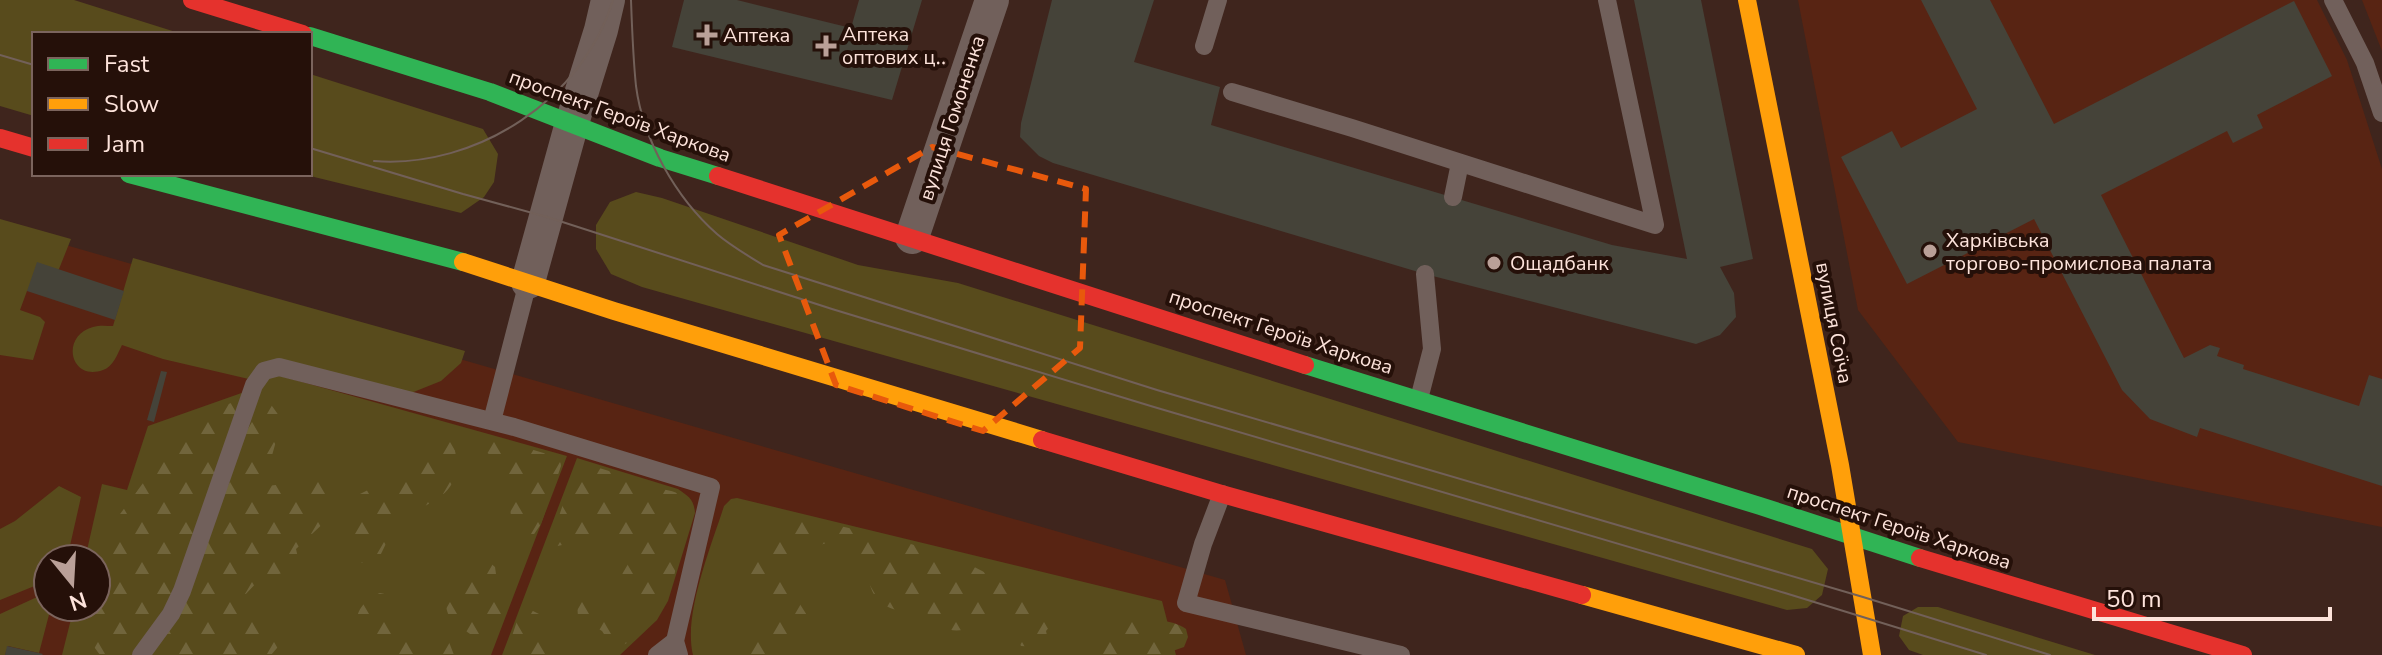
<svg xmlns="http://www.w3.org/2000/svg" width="2382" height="655" font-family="'Nunito Sans',sans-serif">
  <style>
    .built { fill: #582413; fill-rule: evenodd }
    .grass { fill: #584b1c }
    .forest { fill: url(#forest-firs) }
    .building { fill: #454339 }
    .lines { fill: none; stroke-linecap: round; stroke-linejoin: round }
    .lane { stroke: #71605b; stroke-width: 18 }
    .street { stroke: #71605b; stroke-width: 34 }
    .fast { stroke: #30b455; stroke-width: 18 }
    .slow { stroke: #ff9f0a; stroke-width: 18 }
    .jam { stroke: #e5322d; stroke-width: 18 }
    .tram { stroke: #726059; stroke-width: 2 }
    .marked { fill: none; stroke: #e8590c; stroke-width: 6; stroke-dasharray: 16 10; stroke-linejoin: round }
    .poi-dot { fill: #baa098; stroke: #251009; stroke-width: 3 }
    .labels { text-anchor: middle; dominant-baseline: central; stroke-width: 8; stroke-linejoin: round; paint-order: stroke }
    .poi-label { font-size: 20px; fill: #fde3db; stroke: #251009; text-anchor: start }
    .street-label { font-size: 20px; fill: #fde3db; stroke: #251009 }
  </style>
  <defs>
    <pattern id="forest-firs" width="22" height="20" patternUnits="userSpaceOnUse" patternTransform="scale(2)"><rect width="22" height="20" fill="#584b1c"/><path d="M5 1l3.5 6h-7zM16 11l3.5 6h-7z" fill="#71653c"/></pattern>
  </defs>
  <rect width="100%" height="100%" fill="#3f251d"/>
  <path class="built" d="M1798,0H2317L2347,60L2382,169V527L1958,442L1858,310Z
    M2362,0H2382V51Z
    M0,226L1225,580L1246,655H0ZM48,559H96V607H48Z"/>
  <path class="grass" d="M0,0H74L182,34H34V116L0,106Z
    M310,74L483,129L498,154L494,182L484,197L461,213L302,174H310Z
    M636,192L662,198L858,265L958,283L1812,549L1828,569L1822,595L1807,608L1787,610L642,287L611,274L596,249V225L610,202Z
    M0,219L71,239L59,269L27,291L20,310L40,317L45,322L33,360L0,355Z
    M133,258L465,351L461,363L441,381L406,395L279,365L253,380L163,359L122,345C118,353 113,367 103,370C70,382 60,336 93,327C99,325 107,326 113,326Z
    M277,375L567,456L491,655H146L260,388L270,377Z
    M250,390L137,655H62L74,607H96V559H85L102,484L127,490L148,426Z
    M577,458L678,489C688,496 694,499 695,513L668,601L657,620L620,655H502Z
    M59,486L81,497L67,559H48V578L37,585L0,600V529L15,521Z
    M737,498L1162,601L1176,655H693C683,614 711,547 724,506L731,499Z
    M48,592V607H51L39,653L8,646L5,655H0V614Z
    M1918,607H1938L2095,655H1923L1909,650L1899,636L1903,616Z"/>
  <path class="forest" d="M267,399L282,420L271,459L260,473L267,486L284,484L319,475L331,484L337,497L330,517L296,549L298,558L288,571L258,581L243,597C256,614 275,618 289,634L271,655H100L81,629L84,607H96V573L106,533L149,475L162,447L197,416L231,403Z
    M481,434L560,458L561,466L541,524L530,540L519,538L513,534C511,515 507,470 493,457C488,453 481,449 476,446V437Z
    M432,436L452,439C468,490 439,501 399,517L377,562L360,563C336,540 348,526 354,497L370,489L391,474L416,466L421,443Z
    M583,463L635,479L647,490C664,489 682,488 688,508L681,518L680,552L674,576L666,592L659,597L640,594L619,581C624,568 633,561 633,547L624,539L580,541L553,547L550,542L577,464Z
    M801,517L879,535L953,556L1042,602L1054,611L1055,620L1046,631L1048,640L1038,647L1021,646C1014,633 1016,625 1010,613C986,613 967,641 941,626C935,623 931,616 926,612C906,614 879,611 871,588C868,580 870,571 867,563L854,562L849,557V547L830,542L820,545L803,556L793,566L789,587L817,631C802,641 784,641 771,655H735C741,636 745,630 766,626L769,617L767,599C747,583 747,576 754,551L777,542L782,533Z
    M481,555L495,567L498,588L509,592L497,630L489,647H483C466,623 440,628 447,590L457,585L466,584L460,567L465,557Z
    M380,593L389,595L397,619L408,637C422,641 433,636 447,637L454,655H371C368,647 359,631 357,624C355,609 369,597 380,593Z
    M592,599L600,606L601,616L607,619L631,617L640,627C635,640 626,645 613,648L602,631L578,617L577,602Z
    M533,611L555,622L552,630L543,636L561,642L571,655H513L514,652L509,645L520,612Z
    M1132,618C1150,621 1171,618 1186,629L1188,637L1184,647L1161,655H1083C1090,635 1114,627 1132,618Z"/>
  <path class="building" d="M684,0H737L851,28L859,0H922L892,100L672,47Z
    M1052,0H1154L1134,62L1220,87L1211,125L1612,245L1687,259L1634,0H1701L1753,259L1720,267L1734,293L1736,317L1720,335L1696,344L1425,274L1053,163L1039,156L1020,137L1021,123Z
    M1921,0H1990L2054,124L2294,1L2332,76L2257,115L2263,128L2233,143L2227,131L2101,195L2184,358L2210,345L2220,348L2217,356L2244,365L2243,369L2359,406L2369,375L2382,379V486L2200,428L2197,437L2150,419L2122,390L2034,219L1907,284L1841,157L1892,131L1901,148L1977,109Z
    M37,262L124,291L115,320L27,291Z
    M161,371L167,372L154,422L147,420Z
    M7,646L43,654L42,655H5Z"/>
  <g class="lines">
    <path class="lane" d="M2333,0L2365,63L2382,113
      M1204,46L1218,0
      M1232,92L1352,128L1655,225L1607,0
      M1453,197L1460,163
      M1419,399L1432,349L1425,274
      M492,421L528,282
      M1222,494L1203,544L1186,603L1401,655
      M141,655L171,614L182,591L254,385L264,371L279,367L514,427L711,487L675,641L679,655
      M657,655L675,641"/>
    <path class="street" d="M912,237L992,0
      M528,282L572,123L601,30L608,0"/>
    <path class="fast" d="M310,36L490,92L660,158L718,176
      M129,174L463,262
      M1305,365L1760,506L1920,558"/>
    <path class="slow" d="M1747,0L1840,465L1872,655
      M463,262L614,311L1042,440
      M1582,595L1796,655"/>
    <path class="jam" d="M192,0L303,34
      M0,138L34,148
      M718,176L1305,365
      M1042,440L1222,494L1582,595
      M1920,558L2243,655"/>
    <path class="tram" d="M631,0C632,28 633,57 636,86C643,140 676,198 717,234C731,246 747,255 763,265L1157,390L1863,597L2050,655
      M0,55L34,65
      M310,148L463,194L547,217L832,309L1154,407L1785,593L1986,655
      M374,161C477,169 583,99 613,0"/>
  </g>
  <path class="marked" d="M932,147L1086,189L1080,348L983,431L836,385L779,235Z"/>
  <g class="poi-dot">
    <path d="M703 23h8v8h8v8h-8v8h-8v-8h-8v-8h8z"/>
    <path d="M822 34h8v8h8v8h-8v8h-8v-8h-8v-8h8z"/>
    <circle cx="1930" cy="251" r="8"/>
    <circle cx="1494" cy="263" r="8"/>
  </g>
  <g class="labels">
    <g class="poi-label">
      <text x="842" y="34">Аптека<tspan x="842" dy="23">оптових ц‥</tspan></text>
      <text x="723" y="35">Аптека</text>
      <text x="1946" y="240">Харківська<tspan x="1946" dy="23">торгово-промислова палата</tspan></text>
      <text x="1510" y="263">Ощадбанк</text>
    </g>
    <g class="street-label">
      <text transform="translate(620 116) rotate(20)">проспект Героїв Харкова</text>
      <text transform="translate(952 118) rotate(-72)">вулиця Гомоненка</text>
      <text transform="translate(1834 323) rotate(79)">вулиця Соїча</text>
      <text transform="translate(1281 332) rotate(18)">проспект Героїв Харкова</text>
      <text transform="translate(1899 527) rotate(18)">проспект Героїв Харкова</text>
    </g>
  </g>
  <rect x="32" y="32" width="280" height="144" fill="#251009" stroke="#7b645d" stroke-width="2"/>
  <rect x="48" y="58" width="40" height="12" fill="#30b455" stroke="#7b645d" stroke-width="2"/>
  <text x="104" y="72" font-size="24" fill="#fde3db">Fast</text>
  <rect x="48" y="98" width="40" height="12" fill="#ff9f0a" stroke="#7b645d" stroke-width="2"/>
  <text x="104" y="112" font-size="24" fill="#fde3db">Slow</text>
  <rect x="48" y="138" width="40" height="12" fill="#e5322d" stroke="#7b645d" stroke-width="2"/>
  <text x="104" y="152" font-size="24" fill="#fde3db">Jam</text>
  <g transform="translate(72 583) rotate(162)"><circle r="38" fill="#251009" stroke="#7b645d" stroke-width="2"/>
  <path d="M0-6L14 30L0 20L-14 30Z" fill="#baa098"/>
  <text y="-12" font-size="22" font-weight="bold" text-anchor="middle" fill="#fde3db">N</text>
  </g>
  <path d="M2094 607v12h236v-12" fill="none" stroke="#fde3db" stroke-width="4"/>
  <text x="2106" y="607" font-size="24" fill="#fde3db" stroke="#251009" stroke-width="6" paint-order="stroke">50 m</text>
</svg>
